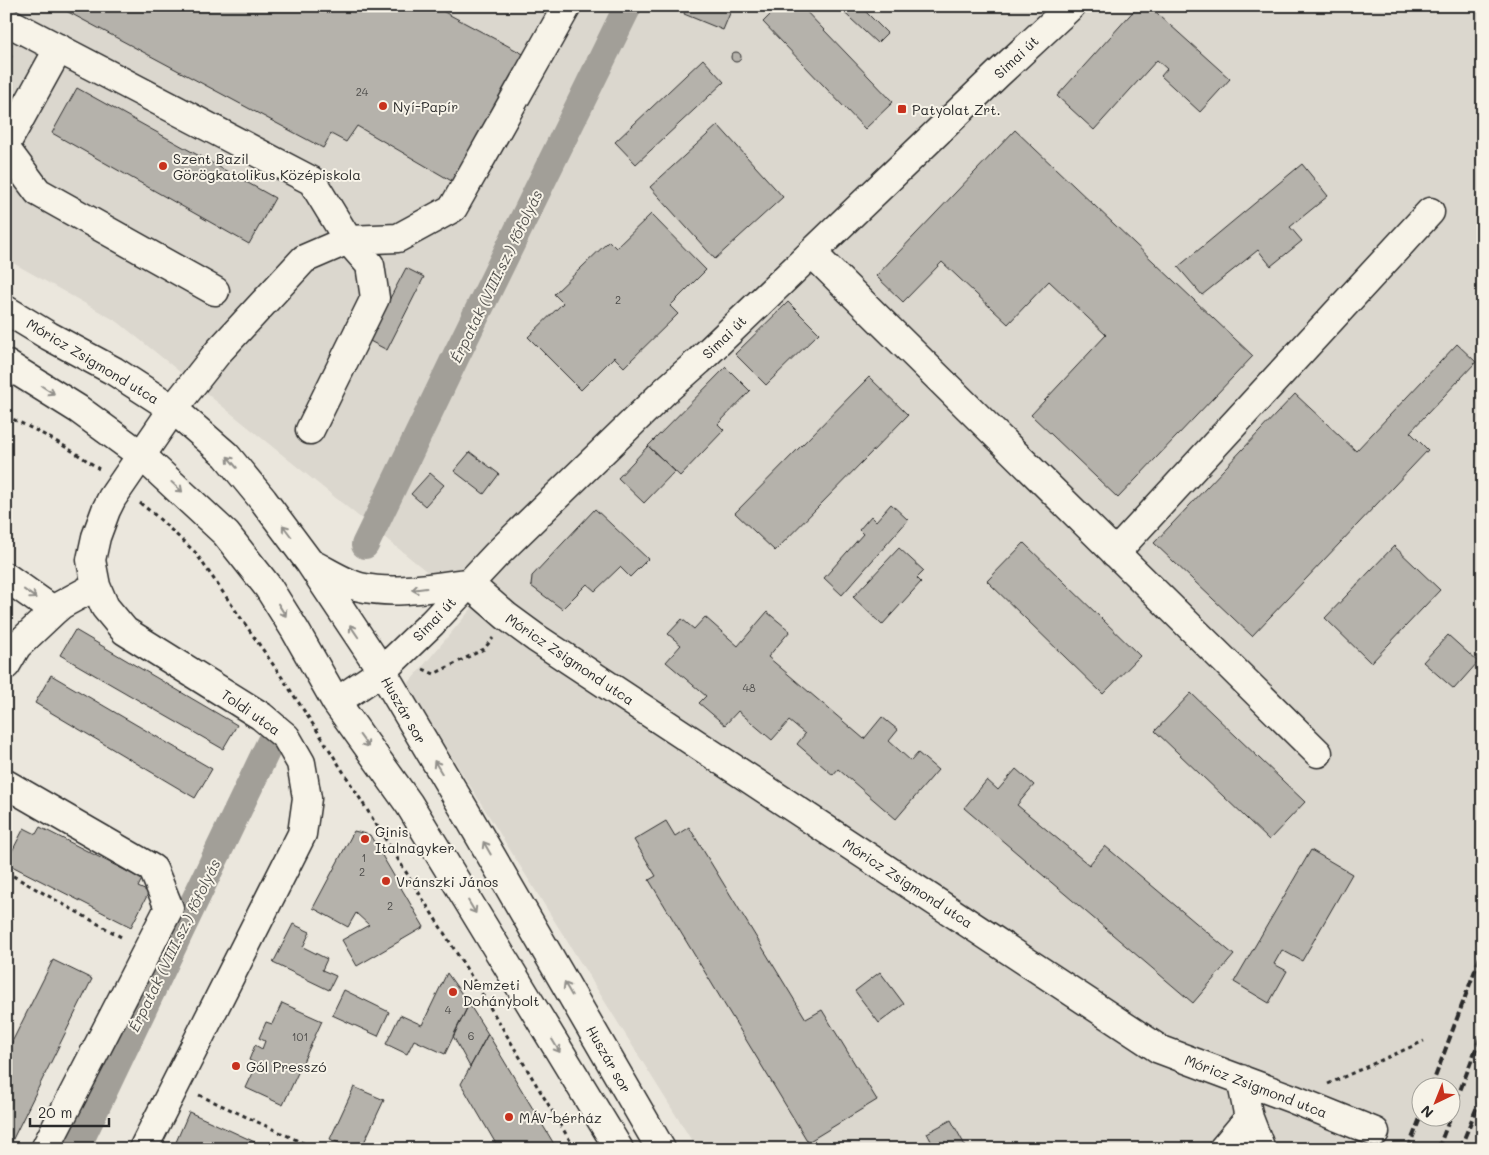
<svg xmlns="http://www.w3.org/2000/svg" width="1489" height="1155" font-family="Mali,sans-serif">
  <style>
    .built { fill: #dbd7ce; fill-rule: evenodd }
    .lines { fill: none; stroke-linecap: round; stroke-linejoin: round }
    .canal { stroke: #a29f98; stroke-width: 28 }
    .building { fill: #b5b2ab; stroke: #2b2b2b }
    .minor-casing { stroke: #2b2b2b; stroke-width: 31 }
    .major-casing { stroke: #2b2b2b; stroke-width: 31 }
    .path { stroke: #2b2b2b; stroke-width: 3; stroke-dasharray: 4 4; stroke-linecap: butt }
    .minor { stroke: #f7f3e8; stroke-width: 28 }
    .major { stroke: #f7f3e8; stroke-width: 28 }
    .rail { stroke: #2b2b2b; stroke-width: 4; stroke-dasharray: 8 4; stroke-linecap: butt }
    .oneway { stroke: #918f8a }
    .poi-dot { fill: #c8321e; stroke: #f7f3e8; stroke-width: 2 }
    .labels { text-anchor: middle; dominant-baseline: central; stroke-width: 4; stroke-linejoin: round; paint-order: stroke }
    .number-label { font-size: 11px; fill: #4e4d4b }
    .street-label { font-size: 14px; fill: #2b2b2b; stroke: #f7f3e8 }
    .poi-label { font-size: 14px; fill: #2b2b2b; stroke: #f7f3e8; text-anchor: start }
    .water-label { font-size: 15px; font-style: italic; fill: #555451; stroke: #f7f3e8 }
  </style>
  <rect width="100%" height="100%" fill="#ebe7dd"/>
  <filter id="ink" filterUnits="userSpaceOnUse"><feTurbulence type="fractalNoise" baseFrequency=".02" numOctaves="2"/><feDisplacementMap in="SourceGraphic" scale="10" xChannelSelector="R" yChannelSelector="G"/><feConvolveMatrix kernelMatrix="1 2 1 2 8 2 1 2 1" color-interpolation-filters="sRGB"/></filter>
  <g filter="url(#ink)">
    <path class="built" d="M6,6H1483V1149H697L407,685L472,608L118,322L6,259ZM1422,1088H1452V1118H1422Z"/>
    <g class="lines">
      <path class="canal" d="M365,545L456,356L628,6
        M76,1149L271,741"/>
    </g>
    <path class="building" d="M57,6H433L527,56L455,183L357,126L346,142L331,134L323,148Z
      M687,6H733L723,30L684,14Z
      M777,6H801L893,102L865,129L763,22L778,7Z
      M837,6H860L887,33L877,43Z
      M1138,6H1149L1230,79L1200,112L1161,76L1167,69L1157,60L1094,130L1057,96Z
      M731 57a5 5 0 1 1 10 0a5 5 0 1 1-10 0Z
      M6,53L12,56L6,68Z
      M703,59L724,82L636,164L615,142Z
      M77,88L275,198L249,244L52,133Z
      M718,125L783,197L715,259L650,187Z
      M1015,130L1253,356L1118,498L1031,415L1106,335L1049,281L1008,324L942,262L903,302L876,276Z
      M1302,164L1328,196L1290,227L1302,241L1271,266L1258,250L1202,295L1178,267Z
      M651,214L706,270L670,306L678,314L624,367L614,357L581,390L528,337L563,303L554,294L609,241L616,248Z
      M406,268L424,277L387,350L368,340Z
      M788,302L819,333L766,385L735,354Z
      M1457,344L1476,362L1410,432L1428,450L1252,636L1154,543L1295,394L1356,451Z
      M726,367L750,391L718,424L724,430L680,476L648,446Z
      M869,377L908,415L775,551L735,513Z
      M648,446L675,471L644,503L618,478Z
      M470,452L499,474L484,494L454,471Z
      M430,473L444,485L425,506L411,494Z
      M891,504L908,520L842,595L824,578L863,534L859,530L871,516L876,521Z
      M595,509L648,559L630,577L620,567L595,591L587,584L562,609L531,586L532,576Z
      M1024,543L1140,656L1103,694L987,581Z
      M1394,546L1440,590L1371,663L1325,618Z
      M899,548L924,571L917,578L921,582L882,625L853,597Z
      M6,591L15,596L6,611Z
      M767,612L790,631L768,657L864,739L882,717L898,730L889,741L911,761L918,753L938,770L896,819L838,769L833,775L797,744L805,734L789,721L772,740L738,711L725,725L699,703L706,696L666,662L681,645L668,634L682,619L694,629L705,617L738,646Z
      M75,630L237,725L223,749L60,655Z
      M1448,635L1478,662L1454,689L1423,662Z
      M51,675L212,769L195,798L35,703Z
      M1191,693L1305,802L1269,840L1155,731Z
      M1016,769L1034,785L1017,805L1089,865L1105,846L1234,955L1193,1003L964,808L987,780L998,790Z
      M666,821L675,836L689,827L806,1019L822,1010L877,1100L808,1142L649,880L656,876L634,840Z
      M40,827L142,879L138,887L149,892L131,927L6,863L24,828L36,834Z
      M354,831L370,835L424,927L357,966L342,940L369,925L356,913L348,927L313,908Z
      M1311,850L1352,874L1302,961L1282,950L1274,964L1287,971L1269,1003L1234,982Z
      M293,924L310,932L303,947L327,959L322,970L336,976L329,990L273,963Z
      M53,960L92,979L8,1149H6V1054Z
      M880,972L904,1004L879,1023L855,991Z
      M447,973L469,1004L445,1054L414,1040L407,1054L386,1044L400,1015L422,1025Z
      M344,990L389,1012L378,1036L332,1015Z
      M282,1003L322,1021L283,1105L246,1088L257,1064L249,1060L255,1045L262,1049L265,1041L259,1038L266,1022L272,1024Z
      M469,1004L488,1034L470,1067L453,1036Z
      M488,1034L557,1149H499L461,1084Z
      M354,1087L384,1100L361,1149H352L330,1139Z
      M189,1112L231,1131L270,1149H173Z
      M951,1120L967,1149H935L927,1133Z"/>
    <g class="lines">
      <g class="minor-casing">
        <path id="minor" d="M6,21L312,181L348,240L370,265L375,298L310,430
          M6,144L59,48
          M6,149L38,192L215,291
          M812,253L1318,753
          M1115,553L1430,212
          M6,577L54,611
          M468,583L506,616L536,638L1159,1049L1293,1099L1375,1132
          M6,665L17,646L54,611L61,605L96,586
          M6,784L153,869L169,908L45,1149
          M1241,1079L1249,1118L1261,1149
          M143,1149L302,834L307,798L301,763L286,737L261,716L125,631L105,607L96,586L91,560L96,537L106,510L112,498L173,409L218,352L304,259L348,240L398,238L453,208L567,6
          M1223,1149L1249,1118"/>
      </g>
      <g class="major-casing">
        <path id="major" d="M6,310L49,336L114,371L173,409L226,455L263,500L310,563L382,671L464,809L661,1149
          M6,364L78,409L141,455L226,534L268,587L295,630L336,702L409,804L619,1149
          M310,563C325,570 344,583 360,587C395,595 432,587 468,583
          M336,702L382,671L432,623L496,555L665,391L699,361L998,74L1071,6"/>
      </g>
      <path class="path" d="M6,416C39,431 70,448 99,469
        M140,503L155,515L195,552L279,673L324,741L476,984L575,1149
        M423,669L434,674L484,649L493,638
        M6,872L123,938
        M1328,1084L1424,1041
        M199,1095L316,1149"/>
      <use href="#minor" class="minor"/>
      <use href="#major" class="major"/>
      <path class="rail" d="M1431,1088L1483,949
        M1452,1112L1483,1030
        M1408,1149L1422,1113
        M1438,1149L1450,1118
        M1460,1149L1483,1092"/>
    </g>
    <defs><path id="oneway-shaft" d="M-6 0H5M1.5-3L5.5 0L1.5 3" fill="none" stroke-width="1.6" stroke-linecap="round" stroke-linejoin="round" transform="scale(1.25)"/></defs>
    <g class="oneway">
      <use href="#oneway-shaft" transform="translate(48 390) rotate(32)"/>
      <use href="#oneway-shaft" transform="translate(232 462) rotate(-130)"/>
      <use href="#oneway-shaft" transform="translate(177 487) rotate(42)"/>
      <use href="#oneway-shaft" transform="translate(287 531) rotate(-127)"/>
      <use href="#oneway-shaft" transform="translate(419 589) rotate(173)"/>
      <use href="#oneway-shaft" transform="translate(30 594) rotate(36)"/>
      <use href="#oneway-shaft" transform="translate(282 610) rotate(58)"/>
      <use href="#oneway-shaft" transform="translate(354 631) rotate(-124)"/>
      <use href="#oneway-shaft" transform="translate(364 741) rotate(54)"/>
      <use href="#oneway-shaft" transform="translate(438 767) rotate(-121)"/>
      <use href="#oneway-shaft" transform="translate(487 848) rotate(-120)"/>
      <use href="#oneway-shaft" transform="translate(472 907) rotate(59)"/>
      <use href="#oneway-shaft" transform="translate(568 989) rotate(-120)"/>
      <use href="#oneway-shaft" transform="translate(556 1046) rotate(59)"/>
    </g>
  </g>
  <g class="poi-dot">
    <circle cx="383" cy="106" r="5"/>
    <rect x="897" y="104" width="10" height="10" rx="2.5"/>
    <circle cx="163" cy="166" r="5"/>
    <circle cx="365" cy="839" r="5"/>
    <circle cx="386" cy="881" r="5"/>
    <circle cx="453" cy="992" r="5"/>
    <circle cx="236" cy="1066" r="5"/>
    <circle cx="509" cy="1117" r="5"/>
  </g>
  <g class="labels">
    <g class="number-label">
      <text x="362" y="91">24</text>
      <text x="618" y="299">2</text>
      <text x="749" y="687">48</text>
      <text x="364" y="857">1</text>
      <text x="362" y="871">2</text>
      <text x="390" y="905">2</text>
      <text x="448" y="1009">4</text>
      <text x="471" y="1035">6</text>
      <text x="300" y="1036">101</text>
    </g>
    <g class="street-label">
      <text transform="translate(1016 57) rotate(-43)">Simai út</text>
      <text transform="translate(724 337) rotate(-44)">Simai út</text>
      <text transform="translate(93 361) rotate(31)">Móricz Zsigmond utca</text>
      <text transform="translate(434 619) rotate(-46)">Simai út</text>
      <text transform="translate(570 659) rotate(34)">Móricz Zsigmond utca</text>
      <text transform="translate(404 710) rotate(60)">Huszár sor</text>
      <text transform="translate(251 712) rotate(35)">Toldi utca</text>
      <text transform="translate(908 883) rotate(33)">Móricz Zsigmond utca</text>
      <text transform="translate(609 1059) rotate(60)">Huszár sor</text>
      <text transform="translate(1256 1086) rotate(21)">Móricz Zsigmond utca</text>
    </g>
    <g class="poi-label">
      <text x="393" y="106">Nyí-Papír</text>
      <text x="912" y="109">Patyolat Zrt.</text>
      <text x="173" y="158">Szent Bazil<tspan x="173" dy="16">Görögkatolikus Középiskola</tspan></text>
      <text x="375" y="831">Ginis<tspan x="375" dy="16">Italnagyker</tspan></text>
      <text x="396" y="881">Vránszki János</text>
      <text x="463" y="984">Nemzeti<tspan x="463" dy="16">Dohánybolt</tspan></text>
      <text x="246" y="1066">Gól Presszó</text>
      <text x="519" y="1117">MÁV-bérház</text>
    </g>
    <g class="water-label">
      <text transform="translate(496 276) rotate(-64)">Érpatak (VIII.sz.) főfolyás</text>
      <text transform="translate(174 945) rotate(-64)">Érpatak (VIII.sz.) főfolyás</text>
    </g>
  </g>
  <rect width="1489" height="1155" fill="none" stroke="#f7f3e8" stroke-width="25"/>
  <rect x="12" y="12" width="1464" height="1130" fill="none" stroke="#2b2b2b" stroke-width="2" filter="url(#ink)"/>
  <g transform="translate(1436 1102) rotate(223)"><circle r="24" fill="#f7f3e8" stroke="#a5a39c"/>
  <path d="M0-4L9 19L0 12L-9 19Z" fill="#c8321e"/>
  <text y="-8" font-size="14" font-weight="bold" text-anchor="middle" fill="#2b2b2b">N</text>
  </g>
  <path d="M30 1118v8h79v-8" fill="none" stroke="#2b2b2b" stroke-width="2.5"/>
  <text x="38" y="1118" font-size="15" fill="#2b2b2b" stroke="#f7f3e8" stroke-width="4" paint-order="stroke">20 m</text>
</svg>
